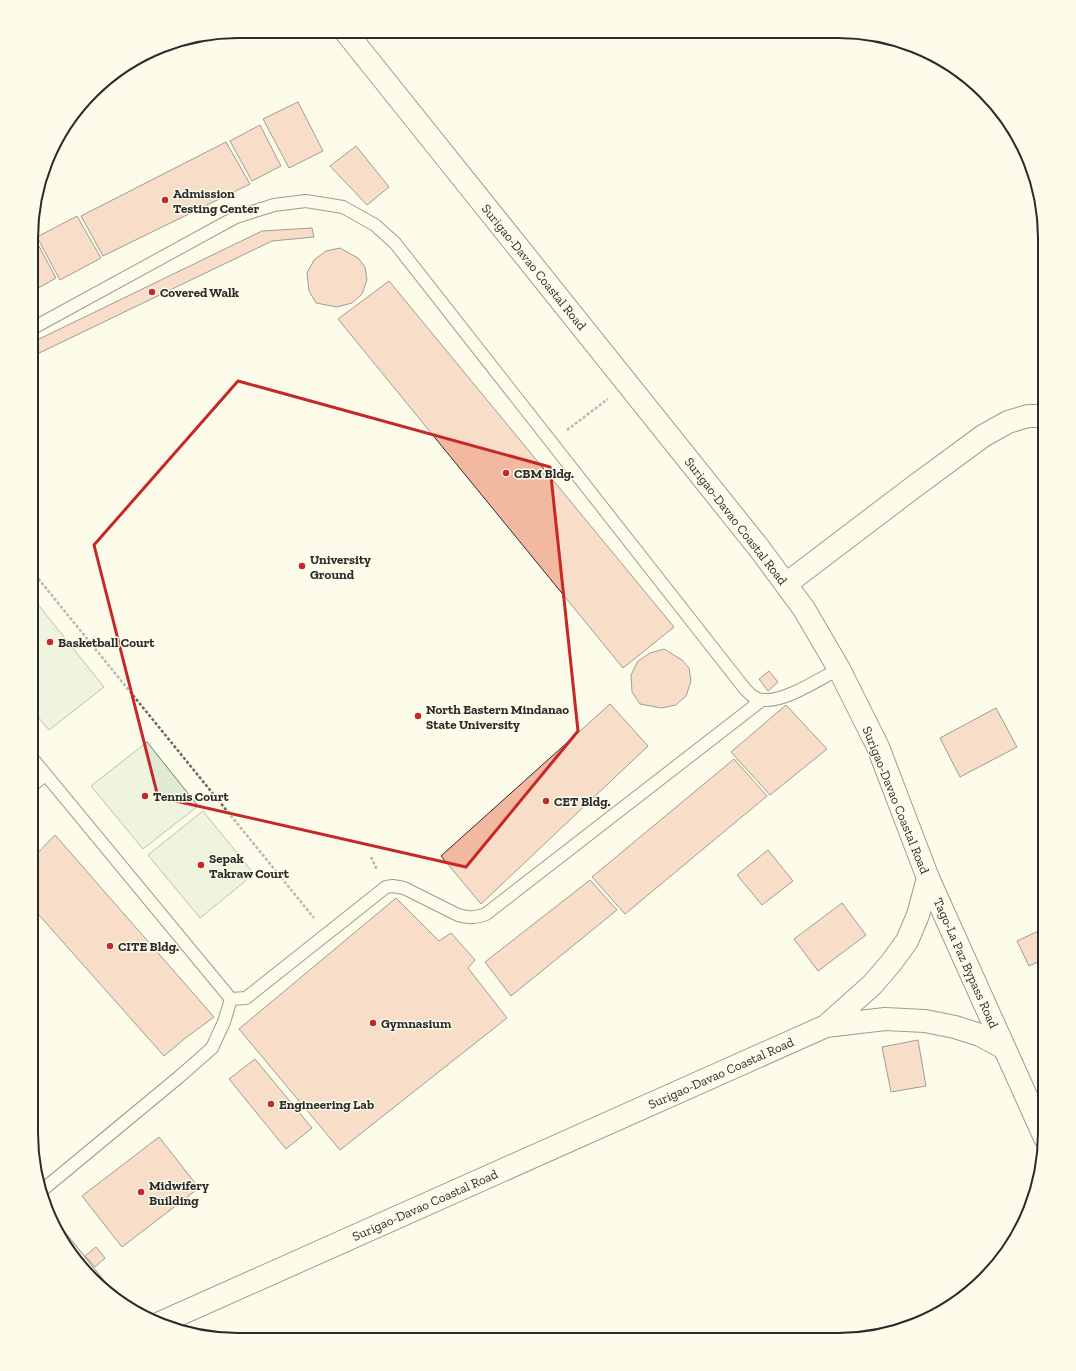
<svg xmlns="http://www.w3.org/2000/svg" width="1076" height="1371" font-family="'Zilla Slab',serif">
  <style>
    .green { fill: #deebd1; stroke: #74746e }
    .building { fill: #f2b8a0; stroke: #2b2b2b }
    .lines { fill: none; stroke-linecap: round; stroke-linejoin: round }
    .service-casing { stroke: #2b2b2b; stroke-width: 14 }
    .minor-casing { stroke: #2b2b2b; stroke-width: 24 }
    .secondary-casing { stroke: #2b2b2b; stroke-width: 24 }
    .trunk-casing { stroke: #2b2b2b; stroke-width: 24 }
    .path { stroke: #6a6964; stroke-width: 2.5; stroke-dasharray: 3 2; stroke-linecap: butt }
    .service { stroke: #fdfbea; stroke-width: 12 }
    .minor { stroke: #fdfbea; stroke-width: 22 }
    .secondary { stroke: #fdfbea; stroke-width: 22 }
    .trunk { stroke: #fdfbea; stroke-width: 22 }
    .marked { fill: none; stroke: #c62828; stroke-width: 3; stroke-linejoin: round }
    .poi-dot { fill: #c62828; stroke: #fdfbea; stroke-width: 1.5 }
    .labels { text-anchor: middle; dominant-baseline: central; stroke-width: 3; stroke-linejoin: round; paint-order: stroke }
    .poi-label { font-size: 13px; font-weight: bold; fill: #2b2b2b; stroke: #fdfbea; text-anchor: start }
    .street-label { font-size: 13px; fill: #2b2b2b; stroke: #fdfbea }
    .rim { fill: none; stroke: #2b2b2b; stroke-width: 2 }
  </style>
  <rect width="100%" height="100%" fill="#fdfbea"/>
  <path class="green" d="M32,597L104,687L49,730L32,710Z
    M147,742L198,806L143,849L91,786Z
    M203,811L254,874L200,918L148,855Z"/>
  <path class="building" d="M298,102L323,151L289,168L263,119Z
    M260,125L281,166L252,181L230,141Z
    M226,142L250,184L103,256L81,216Z
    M356,146L389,187L367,205L330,166Z
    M77,216L101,258L60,280L37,237Z
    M312,228L314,237L272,241L33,356V342L262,231Z
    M34,237L56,278L33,291V238Z
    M340,248L358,258L365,267L367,280L362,294L352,303L337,307L316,303L309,291L307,273L314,260L326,251Z
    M389,281L674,627L623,668L338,319Z
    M664,649L682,660L689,668L691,681L686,696L676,705L661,708L640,704L632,692L631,675L638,661L650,653Z
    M769,671L778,682L768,691L759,679Z
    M610,704L648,746L481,904L441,856Z
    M786,705L827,749L770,795L731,752Z
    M996,708L1017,747L960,777L940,738Z
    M734,759L767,796L625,914L592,877Z
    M55,835L214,1017L183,1040L164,1056L31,906L32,859Z
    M768,850L793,881L762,905L737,875Z
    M590,880L617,910L511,996L485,962Z
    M396,898L439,941L451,933L475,960L468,968L507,1018L340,1150L239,1029Z
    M842,903L866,935L818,971L794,939Z
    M1045,928V959L1029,966L1017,941Z
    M918,1040L926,1086L891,1092L882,1047Z
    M255,1059L312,1128L286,1149L229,1079Z
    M159,1137L199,1188L122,1247L82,1196Z
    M96,1247L105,1258L95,1267L85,1256Z"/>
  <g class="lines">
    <g class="service-casing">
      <path id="service" d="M33,328L236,217L274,205L306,201L343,207L375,225L395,243L745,689C751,695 755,700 764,700C785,702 819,679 839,669
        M32,758L231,999L246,998L386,887L393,886L404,888L458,915C468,918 475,918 486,914L762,700
        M32,786L45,775
        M40,1192L179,1077L212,1048L224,1022L231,999
        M58,1234L100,1286"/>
    </g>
    <g class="minor-casing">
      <path id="minor" d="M786,584L911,489L983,436L1008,422L1028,416H1045"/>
    </g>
    <g class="secondary-casing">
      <path id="secondary" d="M826,1026L885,1019L925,1021L955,1027L980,1035L1004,1048
        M160,1323L826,1026L872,985L891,963L907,941L918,915L928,878"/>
    </g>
    <g class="trunk-casing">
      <path id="trunk" d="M345,31L759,548L804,609L839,669L878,747L928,878L1045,1138"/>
    </g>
    <path class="path" d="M567,430L608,399
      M32,571L314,918
      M371,857L377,870"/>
    <use href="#service" class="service"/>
    <use href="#minor" class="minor"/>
    <use href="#secondary" class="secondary"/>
    <use href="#trunk" class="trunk"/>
  </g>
  <path d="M0 0H1076V1371H0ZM238,381L550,467L578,731L466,867L158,797L94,545Z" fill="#fdfbea" fill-opacity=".55" fill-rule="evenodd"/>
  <path class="marked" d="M238,381L550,467L578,731L466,867L158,797L94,545Z"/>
  <g class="poi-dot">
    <circle cx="165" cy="200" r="4"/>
    <circle cx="152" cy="292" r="4"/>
    <circle cx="506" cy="473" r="4"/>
    <circle cx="302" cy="566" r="4"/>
    <circle cx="50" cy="642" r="4"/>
    <circle cx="418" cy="716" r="4"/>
    <circle cx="145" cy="796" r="4"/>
    <circle cx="546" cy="801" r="4"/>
    <circle cx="201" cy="865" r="4"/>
    <circle cx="110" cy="946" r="4"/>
    <circle cx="373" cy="1023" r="4"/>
    <circle cx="271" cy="1104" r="4"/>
    <circle cx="141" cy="1192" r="4"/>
  </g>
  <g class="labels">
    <g class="poi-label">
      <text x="173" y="193">Admission<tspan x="173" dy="15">Testing Center</tspan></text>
      <text x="160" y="292">Covered Walk</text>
      <text x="514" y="473">CBM Bldg.</text>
      <text x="310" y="559">University<tspan x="310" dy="15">Ground</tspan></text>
      <text x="58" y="642">Basketball Court</text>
      <text x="426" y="709">North Eastern Mindanao<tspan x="426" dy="15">State University</tspan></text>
      <text x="153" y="796">Tennis Court</text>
      <text x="554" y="801">CET Bldg.</text>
      <text x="209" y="858">Sepak<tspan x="209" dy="15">Takraw Court</tspan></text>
      <text x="118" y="946">CITE Bldg.</text>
      <text x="381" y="1023">Gymnasium</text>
      <text x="279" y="1104">Engineering Lab</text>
      <text x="149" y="1185">Midwifery<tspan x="149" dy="15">Building</tspan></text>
    </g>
    <g class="street-label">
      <text transform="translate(534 267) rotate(51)">Surigao-Davao Coastal Road</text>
      <text transform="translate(736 521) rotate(52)">Surigao-Davao Coastal Road</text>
      <text transform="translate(896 800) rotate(68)">Surigao-Davao Coastal Road</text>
      <text transform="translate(966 963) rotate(66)">Tago-La Paz Bypass Road</text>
      <text transform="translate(721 1073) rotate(-24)">Surigao-Davao Coastal Road</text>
      <text transform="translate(425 1205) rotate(-24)">Surigao-Davao Coastal Road</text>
    </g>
  </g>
  <path d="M0 0H1076V1371H0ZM238 38H838A200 200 0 0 1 1038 238V1133A200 200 0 0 1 838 1333H238A200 200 0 0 1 38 1133V238A200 200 0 0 1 238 38Z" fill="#fdfbea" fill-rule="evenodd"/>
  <path class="rim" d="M238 38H838A200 200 0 0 1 1038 238V1133A200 200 0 0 1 838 1333H238A200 200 0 0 1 38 1133V238A200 200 0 0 1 238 38Z"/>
</svg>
